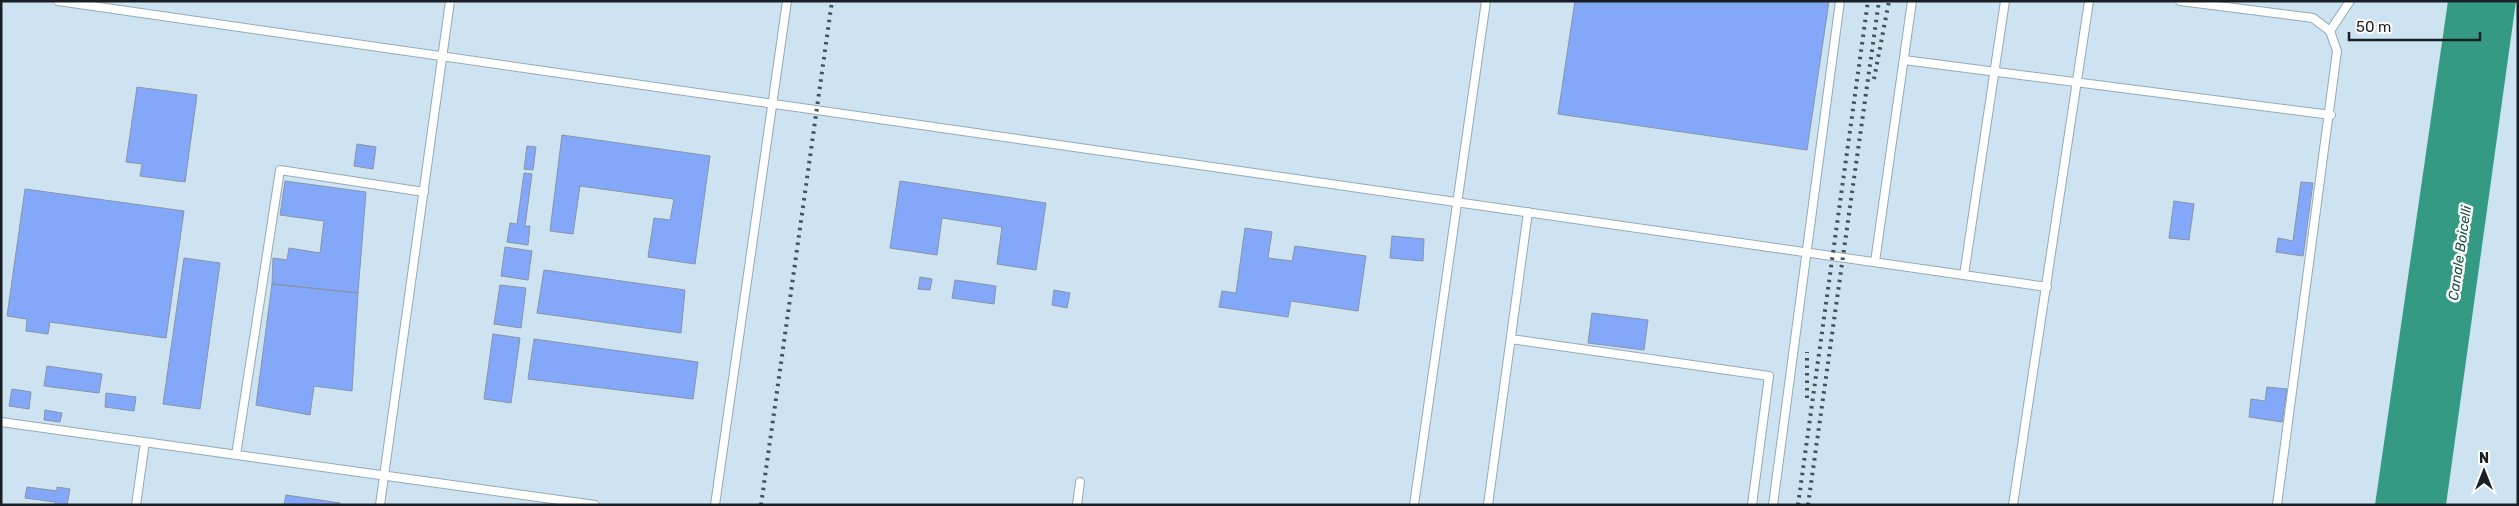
<svg xmlns="http://www.w3.org/2000/svg" width="2519" height="506" font-family="Rubik,sans-serif">
  <style>
    .water { fill: #349a83 }
    .building { fill: #84a8f9; stroke: #8993a6 }
    .lines { fill: none; stroke-linecap: round; stroke-linejoin: round }
    .service-casing { stroke: #94aab7; stroke-width: 10 }
    .service { stroke: #fff; stroke-width: 8 }
    .rail { stroke: #455058; stroke-width: 4; stroke-dasharray: 2.5 5; stroke-linecap: butt }
    .labels { text-anchor: middle; dominant-baseline: central; stroke-width: 5; stroke-linejoin: round; paint-order: stroke }
    .water-label { font-size: 14px; font-style: italic; fill: #174f43; stroke: #fff }
  </style>
  <rect width="100%" height="100%" fill="#cde3f2"/>
  <path class="water" d="M2448,1H2516L2446,505H2375Z"/>
  <path class="building" d="M1575,1H1829L1807,150L1558,114Z
    M137,87L197,95L185,182L140,176L142,164L126,162Z
    M562,135L710,156L695,264L648,257L654,218L670,220L674,199L580,186L573,234L550,231Z
    M357,144L376,147L373,169L354,166Z
    M527,146L536,147L533,170L524,169Z
    M524,173L532,174L525,226H530L528,245L507,242L510,223L517,224Z
    M285,181L366,192L358,293L272,284L273,258L287,260L289,248L320,253L324,221L280,215Z
    M900,181L1046,203L1036,270L997,264L1002,227L942,218L937,255L890,248Z
    M2301,182L2313,183L2303,256L2276,252L2278,238L2293,241Z
    M25,189L184,211L166,338L50,322L48,334L26,331L27,319L7,316Z
    M2174,201L2194,204L2189,240L2169,238Z
    M1245,228L1272,232L1268,258L1292,261L1295,246L1366,256L1358,311L1291,301L1288,317L1219,307L1222,291L1236,293Z
    M1392,236L1424,239L1423,261L1390,258Z
    M505,247L532,251L528,280L501,276Z
    M184,258L220,263L200,409L163,404Z
    M544,270L685,290L681,333L537,313Z
    M920,277L932,279L930,290L918,289Z
    M955,280L996,286L994,304L952,298Z
    M272,284L358,293L352,391L314,386L310,415L256,405Z
    M500,285L526,288L521,328L494,324Z
    M1054,290L1070,293L1067,308L1052,305Z
    M1592,313L1648,320L1644,350L1588,343Z
    M493,334L520,338L511,403L484,399Z
    M534,339L698,362L693,399L528,379Z
    M47,366L102,374L99,393L44,386Z
    M2267,387L2287,389L2282,422L2249,417L2251,399L2265,401Z
    M12,389L31,392L29,409L9,406Z
    M106,393L136,397L134,411L105,407Z
    M45,410L62,413L60,422L44,420Z
    M27,487L57,491V487L70,489L67,505H55V502L25,498Z
    M286,495L340,503V505H284Z"/>
  <g class="lines">
    <g class="service-casing">
      <path id="service" d="M58,1L2047,287
        M2180,1L2313,18L2330,31L2337,51L2277,505
        M2330,31L2350,1
        M1904,60L2331,115
        M1875,262L1912,1
        M1964,275L2005,1
        M1511,339L1769,376L1752,505
        M1,422L595,505
        M236,455L280,170L424,192
        M136,505L145,442
        M380,505L450,1
        M715,505L787,1
        M1077,505L1080,482
        M1414,505L1486,1
        M1488,505L1528,212
        M1773,505L1840,1
        M2013,505L2089,1"/>
    </g>
    <use href="#service" class="service"/>
    <path class="rail" d="M1874,79L1889,1
      M1807,398V352
      M761,505L832,1
      M1798,505L1868,1
      M1808,505L1879,1"/>
  </g>
  <g class="labels">
    <g class="water-label">
      <text transform="translate(2460 253) rotate(-82)">Canale Boicelli</text>
    </g>
  </g>
  <rect width="2519" height="506" fill="none" stroke="#182025" stroke-width="5"/>
  <g transform="translate(2484 471)" stroke="#ffffff" stroke-width="4" paint-order="stroke">
  <path d="M0-4L9 19L0 12L-9 19Z" fill="#182025"/>
  <text y="-8" font-size="14" font-weight="bold" text-anchor="middle" fill="#182025">N</text>
  </g>
  <path d="M2349 32v8h131v-8" fill="none" stroke="#182025" stroke-width="2.5"/>
  <text x="2356" y="32" font-size="15" fill="#182025" stroke="#ffffff" stroke-width="4" paint-order="stroke">50 m</text>
</svg>
